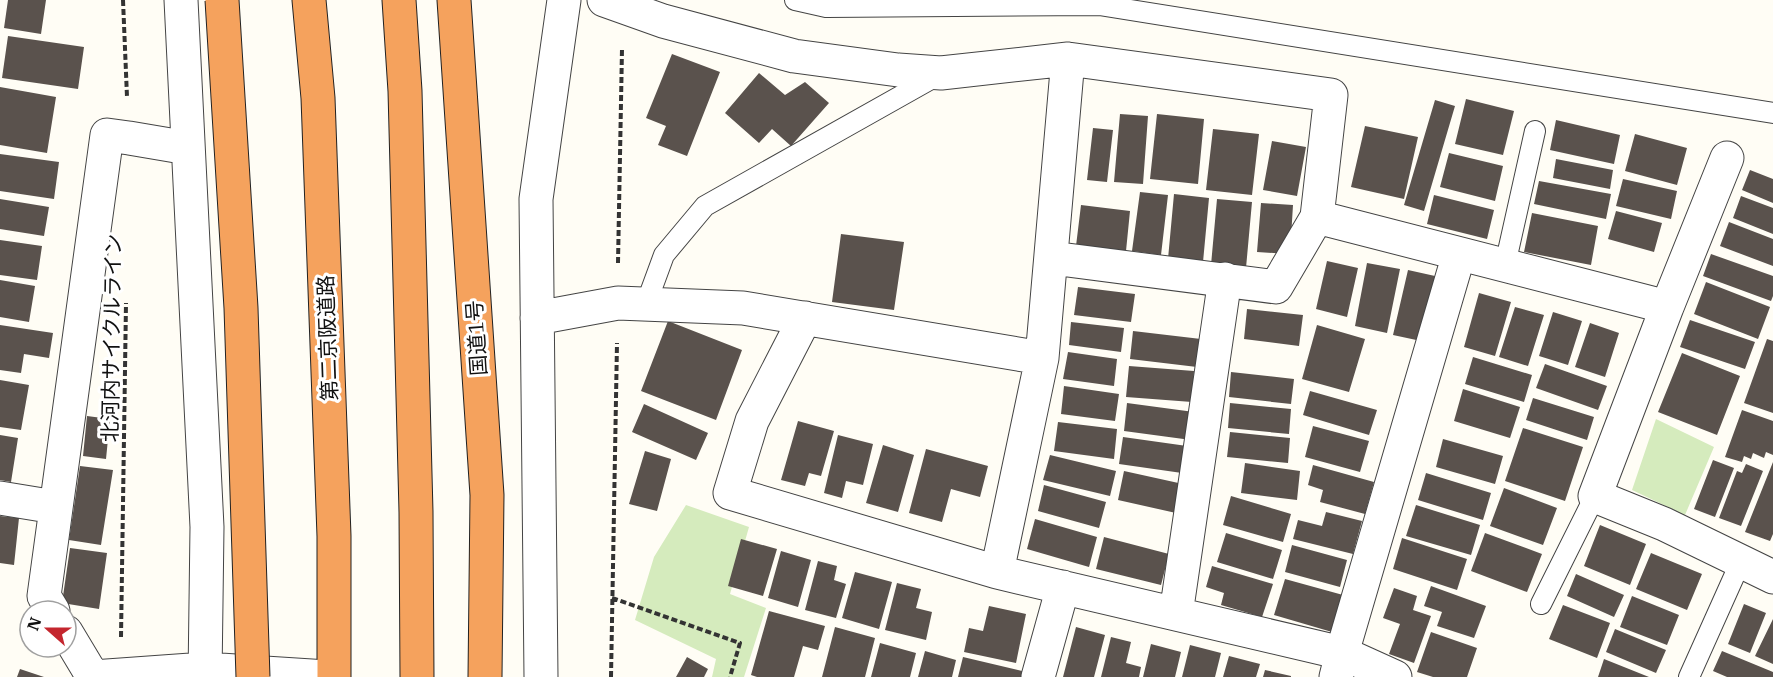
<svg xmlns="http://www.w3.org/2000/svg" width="1773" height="677" font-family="'IBM Plex Serif','Noto Sans JP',serif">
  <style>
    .green { fill: #d5ebbd }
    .building { fill: #5a524d }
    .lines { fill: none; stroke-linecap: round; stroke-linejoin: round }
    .lane-casing { stroke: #444; stroke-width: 22 }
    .street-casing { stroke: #444; stroke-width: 35 }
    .highway-casing { stroke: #222; stroke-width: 35 }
    .path { stroke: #333; stroke-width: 4; stroke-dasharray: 6 3; stroke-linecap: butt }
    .lane { stroke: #fff; stroke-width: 20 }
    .street { stroke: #fff; stroke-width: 33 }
    .highway { stroke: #f5a25d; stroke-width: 33 }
    .highway-bridge-casing { stroke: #222; stroke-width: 35; stroke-linecap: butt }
    .highway-bridge { stroke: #f5a25d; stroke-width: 33 }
    .labels { text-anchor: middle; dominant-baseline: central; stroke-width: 6; stroke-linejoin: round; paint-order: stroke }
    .street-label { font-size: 21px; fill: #111; stroke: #fff }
  </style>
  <rect width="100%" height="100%" fill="#fffdf5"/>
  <path class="green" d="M1656,419L1714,447L1685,515L1632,490Z
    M686,505L749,527L730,594L766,608L744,677H712L716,659L635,620L654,557Z"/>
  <path class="building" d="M8,0H46L41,34L4,28Z
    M8,36L84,47L78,89L2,78Z
    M672,54L720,72L687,156L658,145L666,126L646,118Z
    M759,73L785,95L805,82L829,103L791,146L772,129L759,143L725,113Z
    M0,87L56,97L47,153L0,145Z
    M1466,99L1514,111L1503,155L1455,144Z
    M1435,100L1455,106L1424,211L1404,205Z
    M1120,114L1148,116L1143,184L1114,182Z
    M1157,114L1204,119L1198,184L1150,179Z
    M1556,120L1620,135L1614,164L1550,150Z
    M1365,126L1418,137L1404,199L1351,187Z
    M1093,128L1113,130L1107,182L1087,180Z
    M1213,129L1259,134L1252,195L1206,190Z
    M1635,134L1687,148L1677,185L1625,171Z
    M1272,141L1306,147L1297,196L1263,190Z
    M1449,153L1503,166L1495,201L1440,187Z
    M0,154L59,162L54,199L0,191Z
    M1556,159L1613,170L1610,189L1553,178Z
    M1750,170L1773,179V203L1742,190Z
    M1623,179L1677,191L1671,219L1616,206Z
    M1539,181L1611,194L1606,219L1534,204Z
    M1140,192L1168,195L1161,255L1132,251Z
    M1174,194L1209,198L1203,262L1168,259Z
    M1434,195L1494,210L1487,239L1427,224Z
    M1741,196L1773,208V234L1733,218Z
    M0,199L49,207L44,236L0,229Z
    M1217,199L1252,202L1246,268L1211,265Z
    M1261,203L1293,205L1290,254L1257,252Z
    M1081,205L1130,211L1126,251L1076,246Z
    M1616,211L1662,223L1654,252L1608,239Z
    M1532,213L1598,226L1591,265L1524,252Z
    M1729,222L1773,239V266L1720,246Z
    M841,234L904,242L894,310L832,302Z
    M0,240L42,246L37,280L0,275Z
    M1711,254L1773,276V296L1771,301L1703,276Z
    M1327,261L1358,268L1347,317L1316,309Z
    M1367,263L1400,269L1387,333L1355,326Z
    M1408,270L1435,276L1421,341L1393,335Z
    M0,280L35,286L29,322L0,317Z
    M1706,282L1770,307L1758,339L1694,314Z
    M1078,287L1135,294L1131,322L1074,315Z
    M1479,293L1511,302L1495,356L1464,347Z
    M1515,307L1544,315L1528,366L1499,357Z
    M1247,309L1303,315L1299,346L1244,339Z
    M1553,312L1582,321L1568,365L1539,356Z
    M1690,320L1755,342L1745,369L1680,347Z
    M668,321L742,350L716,420L641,391Z
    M1071,322L1124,328L1121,352L1069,345Z
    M1590,323L1619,333L1605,377L1575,367Z
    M0,325L53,333L49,358L24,354L21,373L0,370Z
    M1317,325L1365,339L1349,392L1302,379Z
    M1133,331L1201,339L1197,367L1130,359Z
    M1767,339L1773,341V413L1744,403Z
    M1068,352L1117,359L1114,386L1063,379Z
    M1682,353L1740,376L1717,435L1658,412Z
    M1473,357L1532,375L1524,402L1465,384Z
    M1545,364L1607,386L1598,410L1536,388Z
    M1129,366L1194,371L1192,402L1126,397Z
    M1231,372L1294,379L1291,404L1229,397Z
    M0,380L29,385L21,430L0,427Z
    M1064,386L1119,394L1115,421L1061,414Z
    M1463,389L1520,407L1510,438L1454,421Z
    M1310,391L1377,410L1369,435L1303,415Z
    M1533,398L1594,417L1587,440L1526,420Z
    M1127,403L1194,412L1191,440L1124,431Z
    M1230,403L1291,409L1289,434L1228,428Z
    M644,404L708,433L696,460L632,432Z
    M1742,410L1773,421V455L1766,452L1764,458L1753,453L1751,459L1744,456L1742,462L1725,457Z
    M87,416L110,419L106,459L83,456Z
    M798,421L834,431L821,476L809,473L805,486L781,480Z
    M1058,422L1117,429L1114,459L1054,451Z
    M1313,426L1369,441L1360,472L1305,457Z
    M1523,428L1583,447L1565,501L1505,481Z
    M1230,432L1290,438L1288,463L1227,457Z
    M0,435L18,438L11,482L0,480Z
    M838,435L873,444L863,485L846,481L842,498L824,493Z
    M1123,437L1187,446L1182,473L1119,464Z
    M1443,439L1503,456L1495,484L1436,467Z
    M883,445L914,455L898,512L866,503Z
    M926,449L988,466L980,497L951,489L942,522L909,513Z
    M645,451L671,459L657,511L629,504Z
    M1050,455L1116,471L1110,496L1043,480Z
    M1713,460L1734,468L1715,517L1694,509Z
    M1773,462V534L1770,541L1745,532Z
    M1245,463L1300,471L1297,500L1241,493Z
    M1746,464L1763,471L1741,526L1719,518L1737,471L1742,473Z
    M1313,465L1374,482L1365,514L1320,502L1323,490L1308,485Z
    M80,466L113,470L101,545L69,540Z
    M1124,471L1183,484L1176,513L1118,500Z
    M1426,473L1491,493L1483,520L1418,500Z
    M1044,485L1106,502L1099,528L1038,511Z
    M1504,488L1557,508L1543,545L1490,526Z
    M1231,496L1291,514L1283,542L1223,525Z
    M1416,505L1480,525L1471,555L1406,536Z
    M1326,512L1362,521L1353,554L1293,539L1298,520L1322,526Z
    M0,516L19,518L14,565L0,563Z
    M1035,519L1097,537L1089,567L1027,549Z
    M1600,525L1646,544L1630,585L1584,566Z
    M1226,533L1282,550L1273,579L1217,562Z
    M1485,533L1542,554L1527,592L1471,571Z
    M1104,537L1169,554L1161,585L1096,569Z
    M1402,538L1467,559L1457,590L1393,569Z
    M741,539L777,549L763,596L728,586Z
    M1292,545L1347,560L1340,587L1285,572Z
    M70,548L107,553L99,609L62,603Z
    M781,551L811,560L798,607L768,598Z
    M1651,553L1702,574L1687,610L1636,589Z
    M818,561L837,566L834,580L846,584L836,618L805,610Z
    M1212,566L1273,584L1262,617L1221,605L1224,593L1206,587Z
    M855,572L892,582L879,629L842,618Z
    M1576,574L1624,595L1614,617L1567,596Z
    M1285,579L1343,595L1332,632L1274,615Z
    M897,583L921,589L916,608L932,612L926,640L885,630Z
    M1431,586L1486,606L1474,638L1437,626L1442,612L1424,606Z
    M1394,588L1417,596L1413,610L1431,616L1414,663L1389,654L1400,624L1383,618Z
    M1632,596L1679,615L1667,645L1620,627Z
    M1744,604L1766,613L1750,653L1728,644Z
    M1563,605L1610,623L1597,658L1549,639Z
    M989,606L1026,614L1016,663L964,652L969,628L983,631Z
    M769,611L825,626L818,650L803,646L794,677H757L751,675Z
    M1773,619V664L1755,656Z
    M835,627L875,638L865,677H822Z
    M1076,627L1105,635L1094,677H1063Z
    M1615,629L1666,650L1656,673L1606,652Z
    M1431,632L1477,648L1467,677H1433L1417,672Z
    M1111,637L1131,642L1126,663L1141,667L1139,677H1101Z
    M880,643L916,653L910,677H871Z
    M1151,644L1181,652L1175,677H1143Z
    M1190,645L1221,653L1215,677H1182Z
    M925,651L956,660L952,677H918Z
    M1722,651L1773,672V677H1727L1713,671Z
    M1229,656L1260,664L1256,677H1223Z
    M687,657L708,669L704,677H676Z
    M963,657L1022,671L1021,677H958Z
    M1604,659L1649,677H1598Z
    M20,669L44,677H17Z
    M1265,670L1291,676V677H1263Z"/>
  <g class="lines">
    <g class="lane-casing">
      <path id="lane" d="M795,0L826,7L1099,5L1773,113
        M1505,265L1535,131
        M646,304L664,255L705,206L938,75
        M1541,604L1595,496
        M1689,677L1741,561"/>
    </g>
    <g class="street-casing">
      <path id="street" d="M181,0L207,527L205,677
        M604,0L663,21L794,56L898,70L941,73L1068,59
        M1459,254L1342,653L997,572L1042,358L1068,59L1331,95L1317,217L1667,307L1595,496L1664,524L1773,577
        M1052,258L1276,287L1317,217
        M1667,307L1727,158
        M537,318L618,303L743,308L1042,358
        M805,318L752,421L730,493L997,572
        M0,498L55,507
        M53,611L44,596L107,135L129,138L188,148
        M1176,614L1225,279
        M66,632L93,677
        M93,677L205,669L327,677
        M541,677L536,199L564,0
        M1038,677L1063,587
        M1336,677L1342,653L1395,677"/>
    </g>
    <g class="highway-casing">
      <path id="highway" d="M309,0L318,98L334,536V677
        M399,0L405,91L416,512L417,677
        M454,0L487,495L485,677"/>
    </g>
    <path class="path" d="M123,0L127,97
      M618,263L622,49
      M612,598L740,643L730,677
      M121,637L126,303
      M611,677L617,343"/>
    <use href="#lane" class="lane"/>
    <use href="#street" class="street"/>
    <use href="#highway" class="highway"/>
    <g class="highway-bridge-casing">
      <path id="highway-bridge" d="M222,0L241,308L253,677"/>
    </g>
    <use href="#highway-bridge" class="highway-bridge"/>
  </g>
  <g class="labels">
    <g class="street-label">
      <text transform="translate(111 338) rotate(-89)">北河内サイクルライン</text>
      <text transform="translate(327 338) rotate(-92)">第二京阪道路</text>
      <text transform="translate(476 338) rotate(-94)">国道1号</text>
    </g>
  </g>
  <g transform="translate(48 629) rotate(291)"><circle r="28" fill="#ffffff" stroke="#a0a0a0" stroke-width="1.5"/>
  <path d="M0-4.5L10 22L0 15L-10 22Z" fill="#c4262e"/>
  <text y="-9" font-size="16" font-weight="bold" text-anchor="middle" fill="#111111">N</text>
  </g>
</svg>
